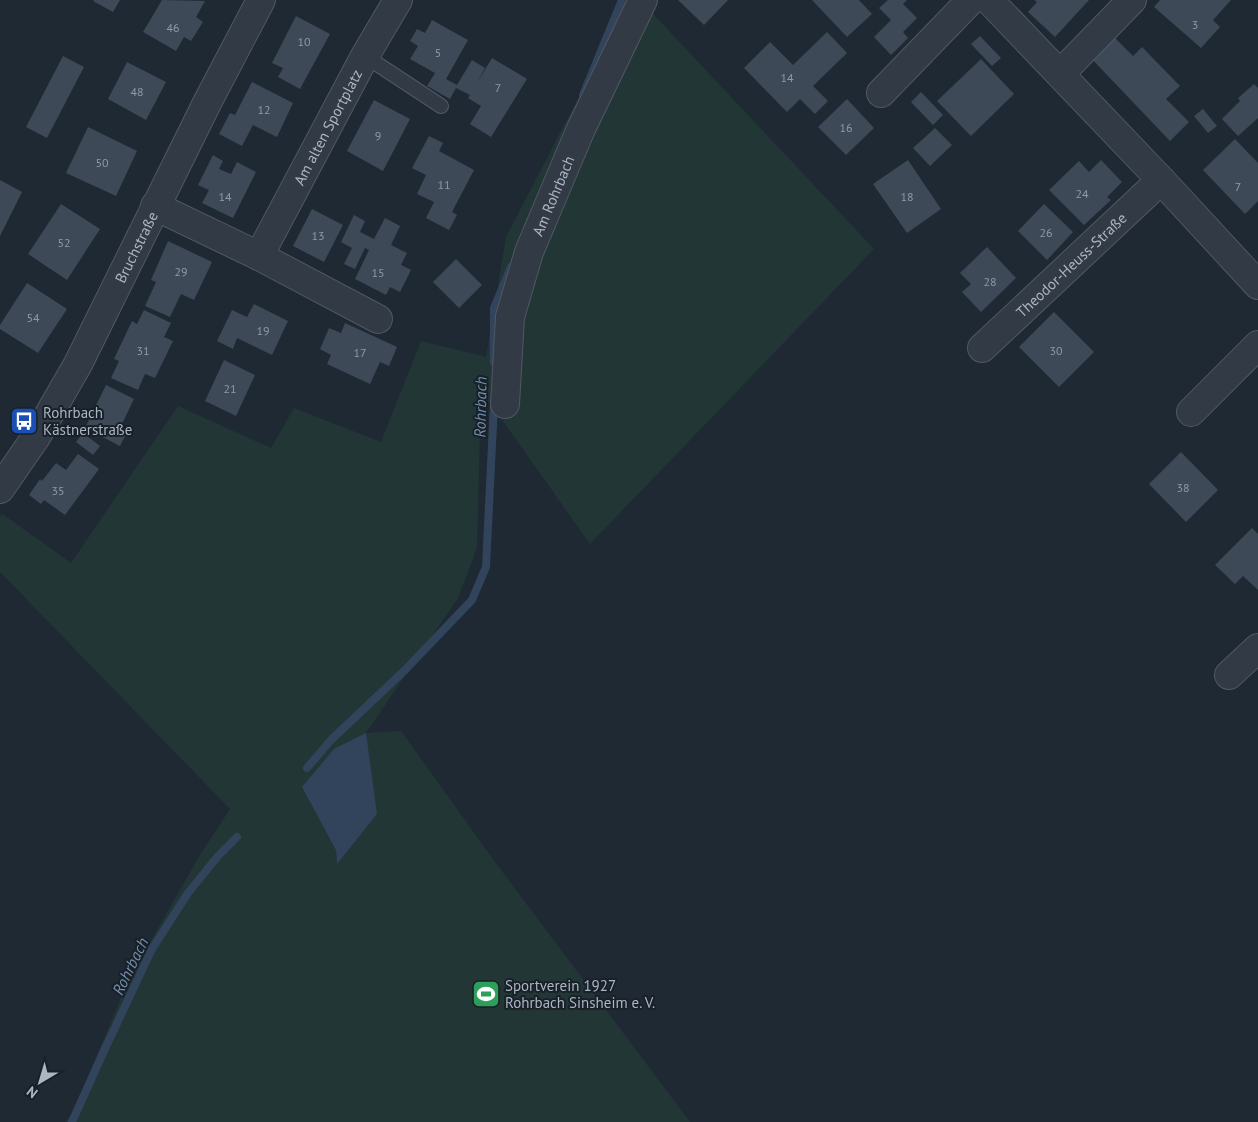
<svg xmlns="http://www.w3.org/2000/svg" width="1258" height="1122" font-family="'PT Sans',sans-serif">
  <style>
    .green { fill: #223636; fill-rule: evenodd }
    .water { fill: #32445c }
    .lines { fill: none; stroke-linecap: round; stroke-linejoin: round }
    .stream { stroke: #32445c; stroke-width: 8 }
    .building { fill: #3d4957 }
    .service-casing { stroke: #505863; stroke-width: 16 }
    .minor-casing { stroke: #505863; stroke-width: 30 }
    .service { stroke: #323b45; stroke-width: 14 }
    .minor { stroke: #323b45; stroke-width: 28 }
    .labels { text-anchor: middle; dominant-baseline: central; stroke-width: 4; stroke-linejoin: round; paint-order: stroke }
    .number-label { font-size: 12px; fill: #909aa7 }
    .street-label { font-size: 15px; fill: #acb5c2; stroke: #182029 }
    .poi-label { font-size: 15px; fill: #acb5c2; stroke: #182029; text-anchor: start }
    .water-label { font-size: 16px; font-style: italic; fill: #748dab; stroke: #182029 }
  </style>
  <rect width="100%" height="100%" fill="#1f2934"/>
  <path class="green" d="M629,0H640L874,249L590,544L481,390L477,548L458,598L366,733L401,731L498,866L690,1122H66L75,1108L129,979L200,855L230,809L0,572V517L2,514L8,518L71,563L178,406L271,448L294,408L381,442L421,341L486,357L506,237ZM377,814L337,863L336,850Z"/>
  <path class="water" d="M366,733L377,814L337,864L336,850L302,787L334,749Z"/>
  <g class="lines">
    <path class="stream" d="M583,95L622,0
      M494,362V308L511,267
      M307,768L331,740L405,670L472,600L486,567L494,404
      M72,1122L103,1053L152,949L188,893L218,856L237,837"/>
  </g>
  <path class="building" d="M94,0H120L113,12L93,1Z
    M162,0L205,1L196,17L203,22L191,41L184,37L176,51L143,32Z
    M678,0H728L704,25Z
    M812,0H859L872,14L847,37Z
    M888,0H907L903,4L917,18L903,32L908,38L891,55L874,37L891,20L879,8Z
    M1034,0H1089L1055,37L1028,12L1037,2Z
    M1160,0H1231L1213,20L1220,27L1201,48L1154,7Z
    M296,16L330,34L300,89L278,77L283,68L272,63Z
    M432,20L468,40L446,79L457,85L472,60L485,68L477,83L492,58L527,79L491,137L470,124L481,106L468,98L470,95L456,88L450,99L427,86L435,73L410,59L418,46L410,41L417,29L425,33Z
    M827,32L847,53L813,86L828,101L815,114L800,99L787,112L744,68L770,42L793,65Z
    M1110,33L1133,56L1142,47L1180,86L1166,99L1189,122L1170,141L1088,55Z
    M980,36L1001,58L992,66L971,44Z
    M63,56L84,67L47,138L26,127Z
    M981,59L1014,94L971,136L937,101Z
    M127,62L166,82L146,120L108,99Z
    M252,82L293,103L277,137L253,125L242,146L219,134L230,113L235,115Z
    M1254,84L1258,88V118L1238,136L1222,119L1240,101L1238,98Z
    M921,92L943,115L933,125L911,102Z
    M847,99L874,128L846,155L818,127Z
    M374,100L410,119L383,171L347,151Z
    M1203,109L1217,126L1208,133L1194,116Z
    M88,127L137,151L116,196L66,173Z
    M935,128L952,145L930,166L913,148Z
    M429,136L443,143L439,151L474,170L452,212L457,215L449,230L426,218L434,202L417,194L426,175L412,168Z
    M1235,139L1258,163V201L1245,214L1203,170Z
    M213,155L223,161L219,169L231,174L237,162L256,172L233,218L202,203L209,190L198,185Z
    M908,160L941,209L907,233L873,184Z
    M1101,160L1122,182L1107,197L1111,200L1084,225L1049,190L1079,161L1089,172Z
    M0,180L22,192L0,236Z
    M61,204L100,229L67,280L28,254Z
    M1044,204L1073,232L1047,260L1018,231Z
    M312,209L343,225L324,262L293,246Z
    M354,215L365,221L360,232L374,239L385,218L400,226L391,245L407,253L401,265L411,270L400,292L390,287L386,295L355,279L369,250L365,248L355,269L344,264L352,248L341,242Z
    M168,241L212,262L194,300L181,294L170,317L145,306L156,282L151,280Z
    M987,247L1016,278L981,312L962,292L971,284L960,273Z
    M456,259L482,285L459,308L433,282Z
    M27,283L67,309L38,353L0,329V325Z
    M254,304L288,321L272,355L237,338L233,349L217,341L232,310L247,317Z
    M144,310L171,323L164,337L173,341L155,378L145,374L138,390L111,378L119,361L114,359L132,321L137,324Z
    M1054,312L1094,352L1059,387L1019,347Z
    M345,323L397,347L389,366L380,362L370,384L327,364L331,355L320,349L329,328L341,333Z
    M224,360L255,375L236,416L205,401Z
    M106,385L134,399L121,426L128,430L120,446L85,428Z
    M83,433L100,446L93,455L76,442Z
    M1181,452L1218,490L1186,522L1149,484Z
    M78,454L99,469L65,515L44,500L41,504L29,495L40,479L42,481L56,463L66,470Z
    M1252,528L1258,534V590L1243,576L1235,584L1215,565Z"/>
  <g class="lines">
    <g class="service-casing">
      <path id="service" d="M365,56L441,106"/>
    </g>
    <g class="minor-casing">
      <g id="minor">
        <path d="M989,0L1161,180L1258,285"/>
        <path d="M1060,74L1132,0"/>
        <path d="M881,93L971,0"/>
        <path d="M155,206L259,256L378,319"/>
        <path id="s1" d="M259,256L365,56L398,0"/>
        <path id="s2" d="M982,348L1161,180"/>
        <path id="s3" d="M505,404L510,317L529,252L580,131L643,0"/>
        <path d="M1191,412L1258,345"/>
        <path id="s4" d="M0,489L36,437L78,364L208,101L261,0"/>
        <path d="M1229,675L1258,648"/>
      </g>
    </g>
    <use href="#service" class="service"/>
    <use href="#minor" class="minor"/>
  </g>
  <defs>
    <g id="bus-square" transform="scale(1.4375)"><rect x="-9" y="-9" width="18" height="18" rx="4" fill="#1a4fb4" stroke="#182029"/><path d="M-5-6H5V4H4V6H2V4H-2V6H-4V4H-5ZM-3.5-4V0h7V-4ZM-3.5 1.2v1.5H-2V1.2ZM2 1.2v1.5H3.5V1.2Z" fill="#fff"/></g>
    <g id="stadium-square" transform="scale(1.4375)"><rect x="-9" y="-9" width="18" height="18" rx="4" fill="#2e9e5b" stroke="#182029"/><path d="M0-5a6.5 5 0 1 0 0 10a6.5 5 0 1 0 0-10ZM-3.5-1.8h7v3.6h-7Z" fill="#fff"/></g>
  </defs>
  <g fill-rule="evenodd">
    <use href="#bus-square" x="24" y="421"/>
    <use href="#stadium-square" x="486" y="994"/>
  </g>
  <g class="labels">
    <g class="number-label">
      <text x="1195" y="24">3</text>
      <text x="173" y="27">46</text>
      <text x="304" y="41">10</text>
      <text x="438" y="52">5</text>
      <text x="787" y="77">14</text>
      <text x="498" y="87">7</text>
      <text x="137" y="91">48</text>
      <text x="264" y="109">12</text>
      <text x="846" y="127">16</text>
      <text x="378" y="135">9</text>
      <text x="102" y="162">50</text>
      <text x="444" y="184">11</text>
      <text x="1238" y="186">7</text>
      <text x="1082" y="193">24</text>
      <text x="225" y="196">14</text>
      <text x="907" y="196">18</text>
      <text x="1046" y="232">26</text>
      <text x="318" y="235">13</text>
      <text x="64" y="242">52</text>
      <text x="181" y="271">29</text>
      <text x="378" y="272">15</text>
      <text x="990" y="281">28</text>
      <text x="33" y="317">54</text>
      <text x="263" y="330">19</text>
      <text x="143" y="350">31</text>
      <text x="1056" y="350">30</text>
      <text x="360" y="352">17</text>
      <text x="230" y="388">21</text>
      <text x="1183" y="487">38</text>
      <text x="58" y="490">35</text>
    </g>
    <g class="street-label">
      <text stroke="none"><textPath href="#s1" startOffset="146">Am alten Sportplatz</textPath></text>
      <text stroke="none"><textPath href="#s3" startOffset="216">Am Rohrbach</textPath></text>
      <text stroke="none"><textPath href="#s4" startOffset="278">Bruchstraße</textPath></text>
      <text stroke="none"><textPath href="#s2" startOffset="122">Theodor-Heuss-Straße</textPath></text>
    </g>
    <g class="poi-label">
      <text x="43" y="412">Rohrbach<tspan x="43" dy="17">Kästnerstraße</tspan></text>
      <text x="505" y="985">Sportverein 1927<tspan x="505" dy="17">Rohrbach Sinsheim e. V.</tspan></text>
    </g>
    <g class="water-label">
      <text transform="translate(480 407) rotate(-89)">Rohrbach</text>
      <text transform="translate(130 966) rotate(-64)">Rohrbach</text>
    </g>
  </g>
  <g transform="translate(40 1082) rotate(218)" stroke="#182029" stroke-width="4" paint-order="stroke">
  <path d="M0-4L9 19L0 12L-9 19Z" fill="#acb5c2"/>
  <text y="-8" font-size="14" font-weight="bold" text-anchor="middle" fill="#acb5c2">N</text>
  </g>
</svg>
